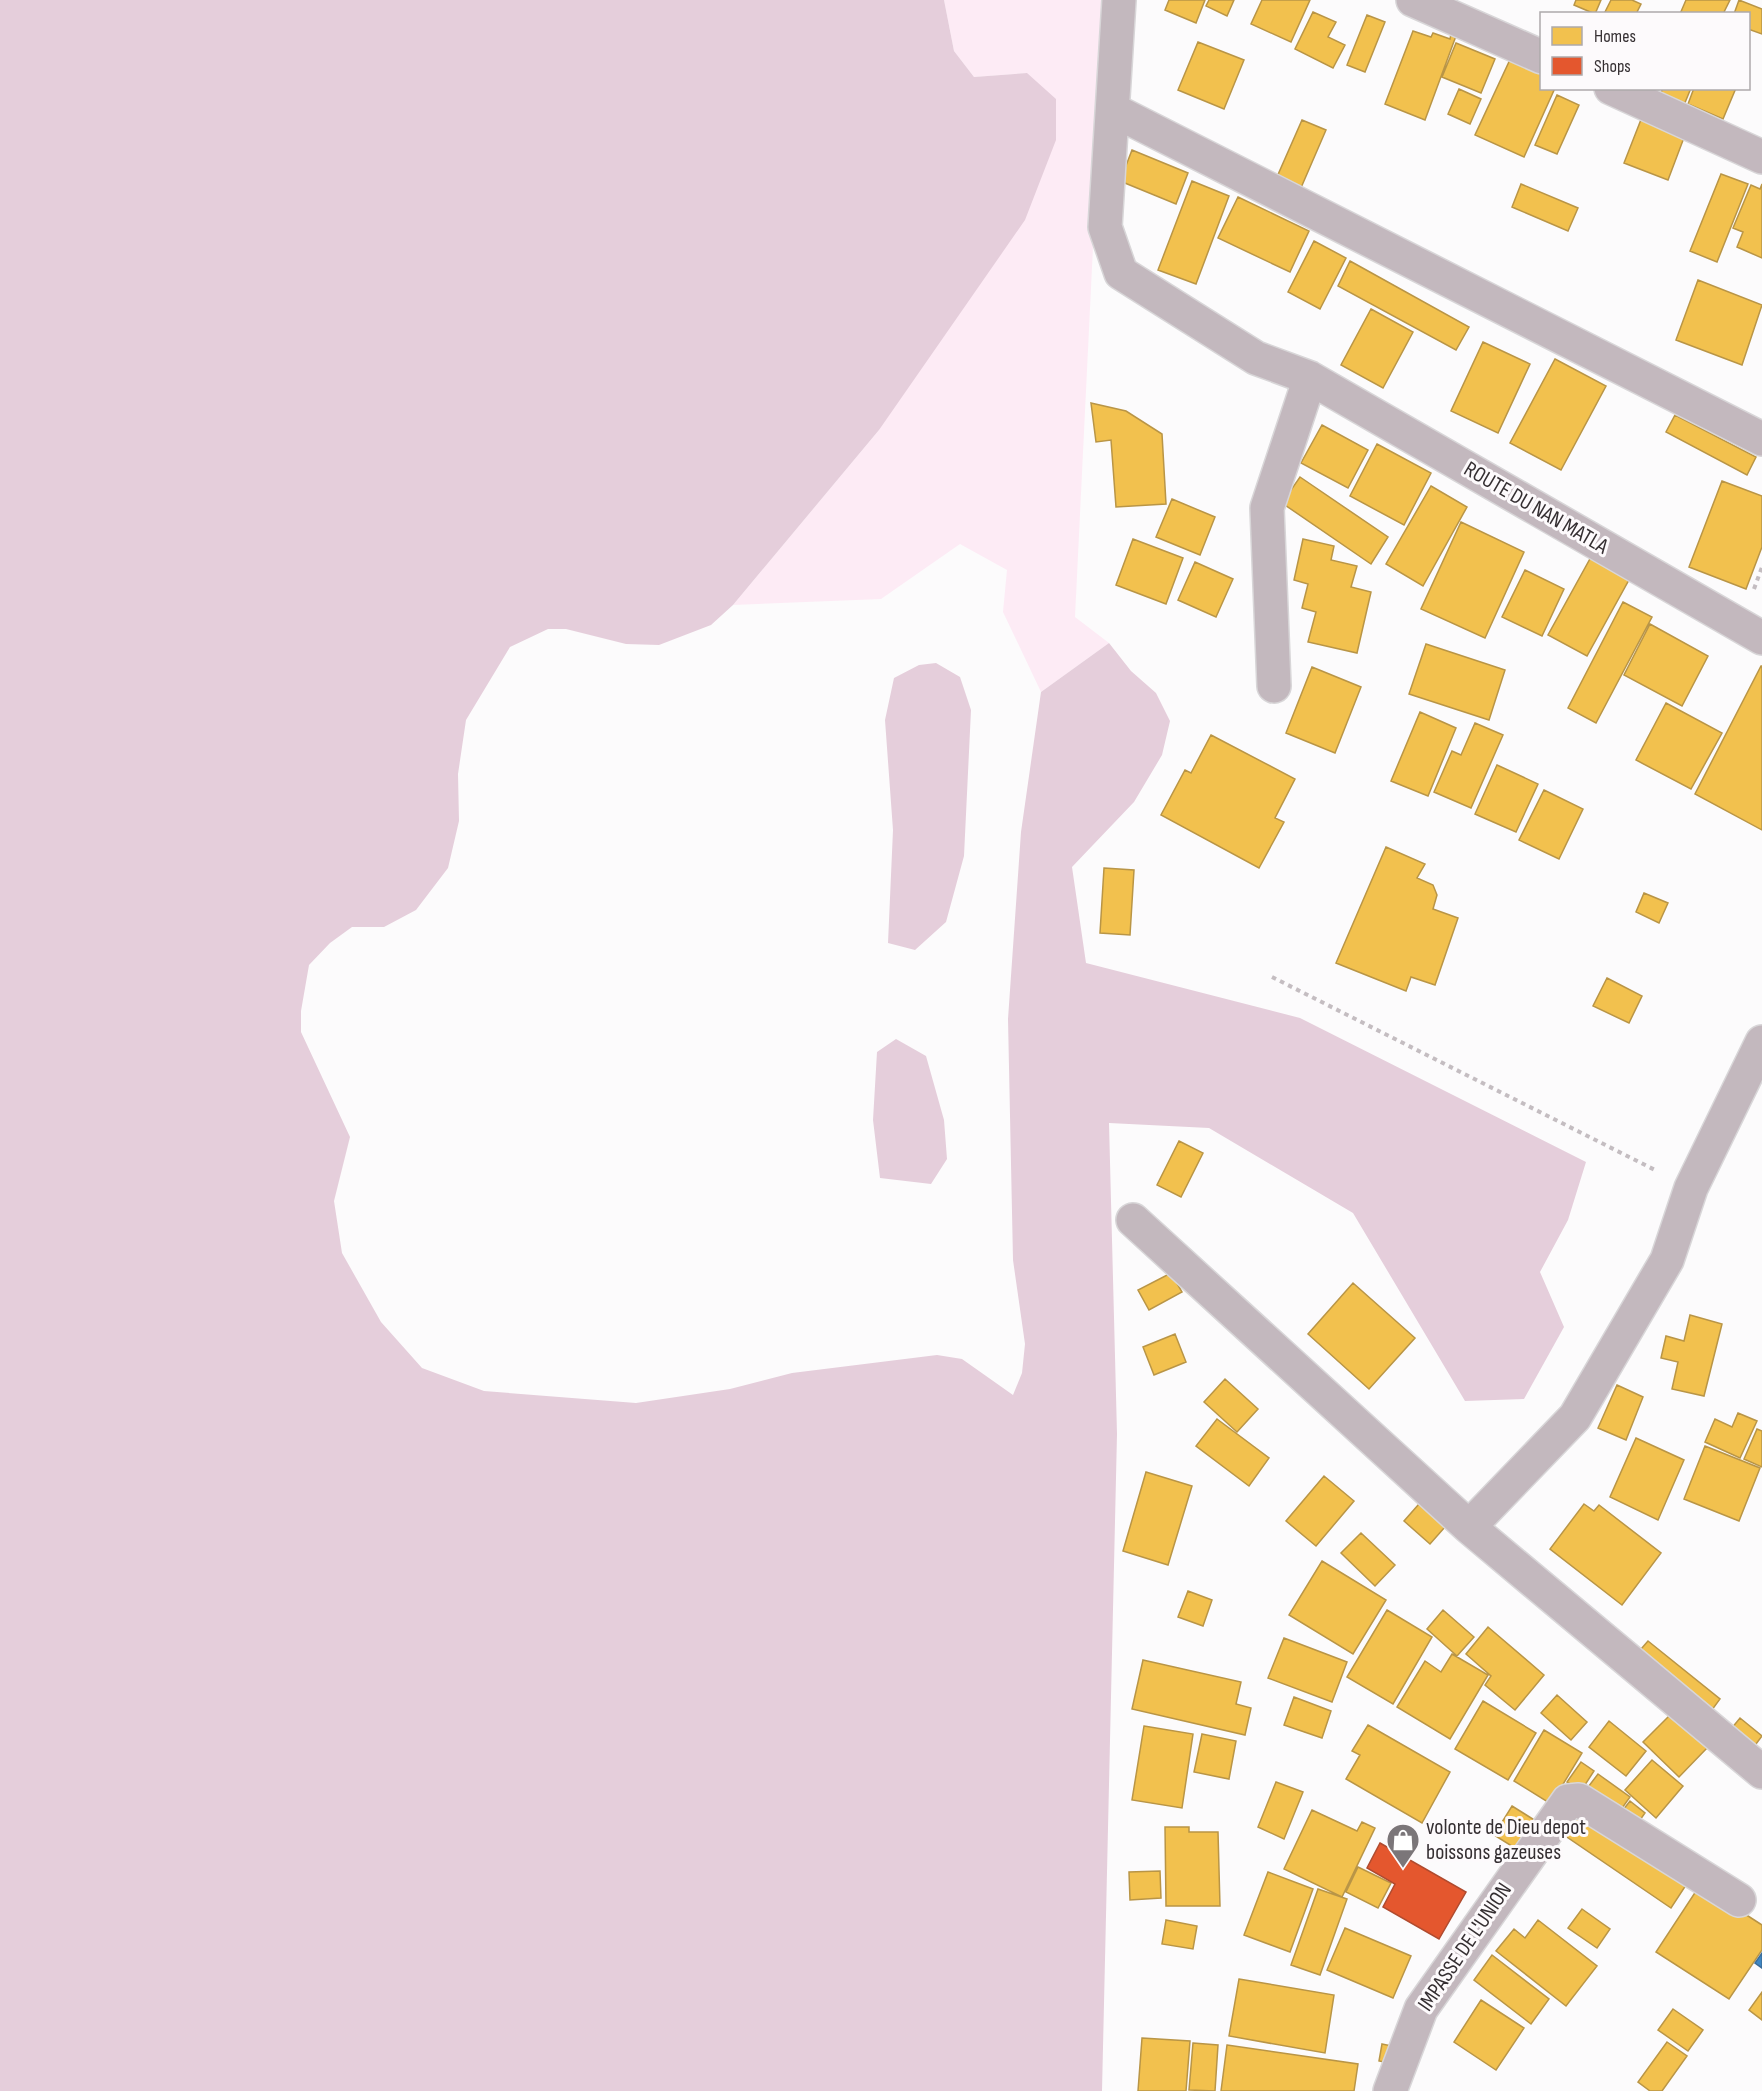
<svg xmlns="http://www.w3.org/2000/svg" width="1762" height="2091" font-family="'Sofia Sans Condensed',sans-serif">
  <style>
    .green { fill: #fdebf5 }
    .forest { fill: #e5cedb }
    .homes { fill: #f2c14e; stroke: #b99546; stroke-width: 1.5 }
    .shops { fill: #e4572e; stroke: #b04b2f; stroke-width: 1.5 }
    .schools { fill: #3f88c5; stroke: #3c6d99; stroke-width: 1.5 }
    .lines { fill: none; stroke-linecap: round; stroke-linejoin: round }
    .minor-casing { stroke: #d8d6d8; stroke-width: 36 }
    .path { stroke: #c4bdc1; stroke-width: 4; stroke-dasharray: 4.5 4.5; stroke-linecap: butt }
    .minor { stroke: #c3b8be; stroke-width: 33 }
    .labels { text-anchor: middle; dominant-baseline: central; stroke-width: 6; stroke-linejoin: round; paint-order: stroke }
    .street-label { font-size: 22px; fill: #352f32; stroke: #fdfafc }
    .poi-label { font-size: 22px; fill: #352f32; stroke: #fdfafc; text-anchor: start }
  </style>
  <rect width="100%" height="100%" fill="#fcfbfc"/>
  <path class="green" d="M944,0H1105L1075,617L1109,643L1041,692L1003,612L1007,570L960,544L881,599L733,605L879,430L1027,73L974,77L954,51Z"/>
  <path class="forest" d="M0,0H944L954,51L974,77L1027,73L1056,99V140L1025,220L879,430L733,605L711,625L659,645L626,644L566,629H548L510,647L466,720L458,774L459,821L448,868L416,910L384,927H352L330,943L309,965L301,1011V1032L350,1137L334,1201L342,1253L381,1322L422,1368L484,1391L636,1403L730,1389L792,1373L937,1355L962,1359L1013,1395L1022,1373L1025,1344L1013,1260L1008,1019L1021,832L1041,692L1109,643L1131,671L1156,693L1170,721L1162,755L1134,802L1072,867L1086,963L1300,1018L1586,1162L1568,1220L1540,1272L1564,1327L1524,1399L1465,1401L1353,1213L1209,1128L1109,1123L1117,1434L1102,2091H0Z
    M936,663L960,677L971,710L964,856L946,922L915,950L888,943L893,830L885,720L894,678L919,665Z
    M896,1039L926,1056L944,1120L947,1159L931,1184L880,1178L873,1120L877,1052Z"/>
  <path class="homes" d="M1169,0H1205L1196,23L1165,10Z
    M1209,0H1234L1227,16L1206,6Z
    M1262,0H1310L1291,42L1251,24Z
    M1576,0H1601L1595,14L1574,5Z
    M1611,0H1632L1641,4L1636,14H1604Z
    M1686,0H1730L1723,14H1680Z
    M1739,0L1762,9V34L1748,29V14H1734Z
    M1313,12L1336,22L1328,37L1345,45L1333,68L1295,49Z
    M1367,15L1385,22L1365,72L1347,65Z
    M1413,31L1431,37L1433,33L1450,39L1451,34L1456,36L1425,120L1385,104Z
    M1198,42L1244,60L1224,109L1178,90Z
    M1456,43L1495,59L1481,93L1442,77Z
    M1514,51L1542,63V88H1555L1524,157L1475,135Z
    M1663,88H1691L1684,105L1660,95Z
    M1694,88H1736L1723,119L1688,104Z
    M1459,89L1481,99L1470,124L1448,114Z
    M1557,95L1579,105L1557,154L1535,145Z
    M1642,117L1685,135L1668,180L1624,163Z
    M1302,120L1326,130L1297,197L1273,186Z
    M1132,150L1188,173L1176,204L1120,181Z
    M1721,174L1748,184L1717,262L1690,251Z
    M1192,181L1229,196L1196,284L1158,270Z
    M1521,184L1578,208L1568,231L1512,207Z
    M1762,184V258L1737,247L1743,232L1733,228L1751,185L1760,189Z
    M1238,197L1309,231L1290,272L1218,238Z
    M1314,241L1346,258L1320,309L1288,292Z
    M1350,261L1469,327L1456,350L1338,286Z
    M1698,280L1762,305L1742,365L1676,340Z
    M1371,309L1413,332L1383,388L1341,365Z
    M1483,342L1530,364L1498,433L1451,411Z
    M1555,359L1606,386L1561,470L1510,443Z
    M1091,403L1126,411L1162,434L1166,504L1116,507L1111,440L1096,442Z
    M1675,415L1756,457L1747,475L1666,432Z
    M1322,425L1368,450L1348,488L1301,463Z
    M1377,444L1431,473L1404,525L1350,496Z
    M1300,477L1388,537L1371,564L1282,503Z
    M1722,481L1762,496V547L1746,589L1689,567Z
    M1431,486L1467,507L1423,586L1386,564Z
    M1172,499L1215,517L1200,555L1156,537Z
    M1461,522L1524,552L1485,638L1421,609Z
    M1133,539L1183,558L1166,604L1116,585Z
    M1303,539L1334,546L1331,560L1357,566L1351,587L1371,592L1357,653L1308,642L1316,612L1302,608L1308,584L1294,580Z
    M1591,557L1630,578L1587,656L1548,635Z
    M1195,562L1233,579L1216,617L1178,600Z
    M1525,570L1564,589L1542,636L1502,617Z
    M1623,602L1652,617L1596,723L1568,708Z
    M1650,624L1708,656L1682,706L1624,675Z
    M1426,644L1505,670L1489,720L1409,694Z
    M1761,666H1762V830L1695,794Z
    M1312,667L1361,687L1335,753L1286,733Z
    M1666,703L1722,733L1691,789L1636,760Z
    M1420,712L1456,728L1428,796L1391,781Z
    M1475,723L1503,735L1471,808L1434,792L1452,751L1461,755Z
    M1211,735L1295,779L1275,818L1284,822L1259,868L1161,815L1185,770L1191,773Z
    M1497,765L1538,784L1516,832L1475,814Z
    M1544,790L1583,809L1559,859L1519,840Z
    M1386,847L1425,864L1417,878L1433,885L1437,895L1433,909L1458,918L1435,985L1411,977L1406,991L1336,963Z
    M1104,868L1134,870L1130,935L1100,933Z
    M1644,893L1668,903L1659,923L1636,912Z
    M1607,978L1642,996L1629,1023L1593,1006Z
    M1179,1141L1203,1153L1181,1197L1157,1185Z
    M1171,1273L1182,1292L1149,1310L1138,1290Z
    M1353,1283L1415,1338L1369,1389L1308,1334Z
    M1690,1315L1722,1324L1704,1396L1672,1389L1678,1362L1661,1358L1666,1336L1684,1341Z
    M1175,1334L1186,1362L1154,1375L1143,1347Z
    M1225,1379L1258,1409L1237,1432L1204,1402Z
    M1617,1385L1643,1397L1626,1440L1598,1428Z
    M1738,1413L1757,1421L1740,1458L1705,1442L1715,1419L1732,1427Z
    M1217,1419L1269,1458L1249,1486L1196,1446Z
    M1757,1429L1762,1431V1467L1744,1459Z
    M1636,1438L1684,1460L1658,1520L1610,1497Z
    M1705,1446L1760,1468L1739,1521L1684,1499Z
    M1146,1472L1192,1486L1168,1565L1123,1551Z
    M1324,1476L1354,1501L1316,1546L1286,1521Z
    M1426,1496L1452,1519L1430,1544L1404,1521Z
    M1584,1504L1594,1511L1599,1505L1661,1553L1622,1605L1550,1549Z
    M1361,1533L1395,1565L1375,1586L1341,1553Z
    M1322,1561L1386,1600L1353,1654L1289,1615Z
    M1188,1591L1212,1600L1203,1626L1178,1617Z
    M1387,1610L1432,1637L1393,1704L1347,1677Z
    M1443,1610L1474,1637L1457,1656L1427,1629Z
    M1488,1627L1544,1675L1515,1710L1485,1685L1491,1676L1466,1654Z
    M1284,1638L1347,1662L1332,1702L1268,1678Z
    M1648,1641L1720,1699L1709,1714L1635,1656Z
    M1452,1654L1488,1675L1450,1739L1397,1707L1425,1661L1441,1672Z
    M1143,1660L1241,1682L1236,1704L1251,1708L1245,1735L1132,1709Z
    M1557,1695L1587,1722L1571,1740L1541,1713Z
    M1294,1697L1331,1711L1322,1738L1284,1725Z
    M1483,1701L1536,1733L1508,1780L1455,1749Z
    M1672,1713L1707,1748L1679,1777L1643,1742Z
    M1740,1718L1762,1736L1750,1752L1727,1734Z
    M1609,1721L1646,1751L1626,1776L1589,1747Z
    M1368,1725L1450,1772L1422,1823L1346,1779L1360,1755L1352,1751Z
    M1144,1726L1193,1734L1182,1808L1132,1800Z
    M1544,1730L1582,1753L1551,1804L1514,1781Z
    M1202,1734L1236,1741L1229,1779L1194,1772Z
    M1652,1760L1683,1786L1656,1818L1625,1790Z
    M1581,1762L1594,1771L1581,1791L1567,1782Z
    M1598,1774L1630,1797L1615,1818L1582,1795Z
    M1276,1782L1303,1792L1284,1839L1258,1827Z
    M1630,1801L1645,1813L1638,1823L1623,1810Z
    M1512,1806L1536,1821L1518,1850L1494,1835Z
    M1583,1807L1690,1879L1671,1908L1564,1835Z
    M1312,1810L1357,1831L1362,1822L1375,1828L1342,1897L1284,1869Z
    M1165,1827H1189V1832H1218L1220,1906H1166Z
    M1358,1867L1391,1883L1378,1908L1346,1892Z
    M1160,1871L1161,1898L1130,1900L1129,1872Z
    M1268,1872L1313,1889L1290,1952L1244,1935Z
    M1700,1885L1762,1925V1950L1729,1999L1656,1952Z
    M1318,1889L1347,1899L1320,1975L1291,1965Z
    M1582,1909L1610,1929L1597,1948L1568,1928Z
    M1166,1920L1197,1926L1193,1949L1162,1944Z
    M1538,1920L1597,1966L1566,2006L1496,1951L1514,1929L1525,1938Z
    M1345,1928L1411,1956L1393,1998L1327,1970Z
    M1492,1955L1549,1999L1531,2024L1474,1980Z
    M1239,1979L1334,1995L1325,2053L1229,2036Z
    M1762,1992V2020L1749,2010Z
    M1481,2000L1524,2028L1496,2070L1454,2042Z
    M1673,2009L1703,2030L1688,2051L1658,2030Z
    M1142,2038L1190,2041L1186,2091H1138Z
    M1667,2042L1687,2056L1662,2091H1650L1638,2082Z
    M1193,2043L1218,2045L1215,2091L1189,2090Z
    M1382,2044L1397,2047L1394,2064L1379,2061Z
    M1227,2045L1358,2064L1354,2091H1221Z"/>
  <path class="shops" d="M1380,1843L1466,1892L1439,1939L1383,1907L1395,1884L1367,1868Z"/>
  <path class="schools" d="M1762,1953V1968L1755,1963Z"/>
  <g class="lines">
    <g class="minor-casing">
      <path id="minor" d="M1119,0L1105,227L1121,273L1256,358L1310,378L1762,638
        M1413,0L1542,57
        M1611,88L1762,157
        M1113,110L1762,439
        M1274,686L1267,508L1310,378
        M1133,1220L1469,1527L1762,1772
        M1469,1527L1575,1417L1667,1260L1691,1188L1762,1042
        M1390,2091L1421,2009L1568,1801L1579,1800L1739,1900"/>
    </g>
    <path class="path" d="M1754,589L1762,567
      M1272,977L1657,1171"/>
    <use href="#minor" class="minor"/>
  </g>
  <defs>
    <g id="shop-pin" transform="scale(1.725)"><path d="M0 17L-7.5 6A9.5 9.5 0 1 1 7.5 6Z" fill="#7b7679" stroke="#fdfafc"/><path d="M-5-2.5h2.3a2.7 3.5 0 0 1 5.4 0H5L5.5 6h-11ZM-1.5-2.5h3a1.5 2.3 0 0 0-3 0Z" fill="#fff"/></g>
  </defs>
  <g fill-rule="evenodd">
    <use href="#shop-pin" x="1403" y="1840"/>
  </g>
  <g class="labels">
    <g class="street-label">
      <text transform="translate(1536 508) rotate(30)">ROUTE DU NAN MATLA</text>
      <text transform="translate(1465 1947) rotate(-56)">IMPASSE DE L'UNION</text>
    </g>
    <g class="poi-label">
      <text x="1426" y="1827">volonte de Dieu depot<tspan x="1426" dy="25">boissons gazeuses</tspan></text>
    </g>
  </g>
  <rect x="1540" y="12" width="210" height="78" fill="#fdfafc" stroke="#ada9ab" stroke-width="1.5"/>
  <rect x="1552" y="27" width="30" height="18" fill="#f2c14e" stroke="#ada9ab" stroke-width="1.5"/>
  <text x="1594" y="42" font-size="18" fill="#352f32">Homes</text>
  <rect x="1552" y="57" width="30" height="18" fill="#e4572e" stroke="#ada9ab" stroke-width="1.5"/>
  <text x="1594" y="72" font-size="18" fill="#352f32">Shops</text>
</svg>
